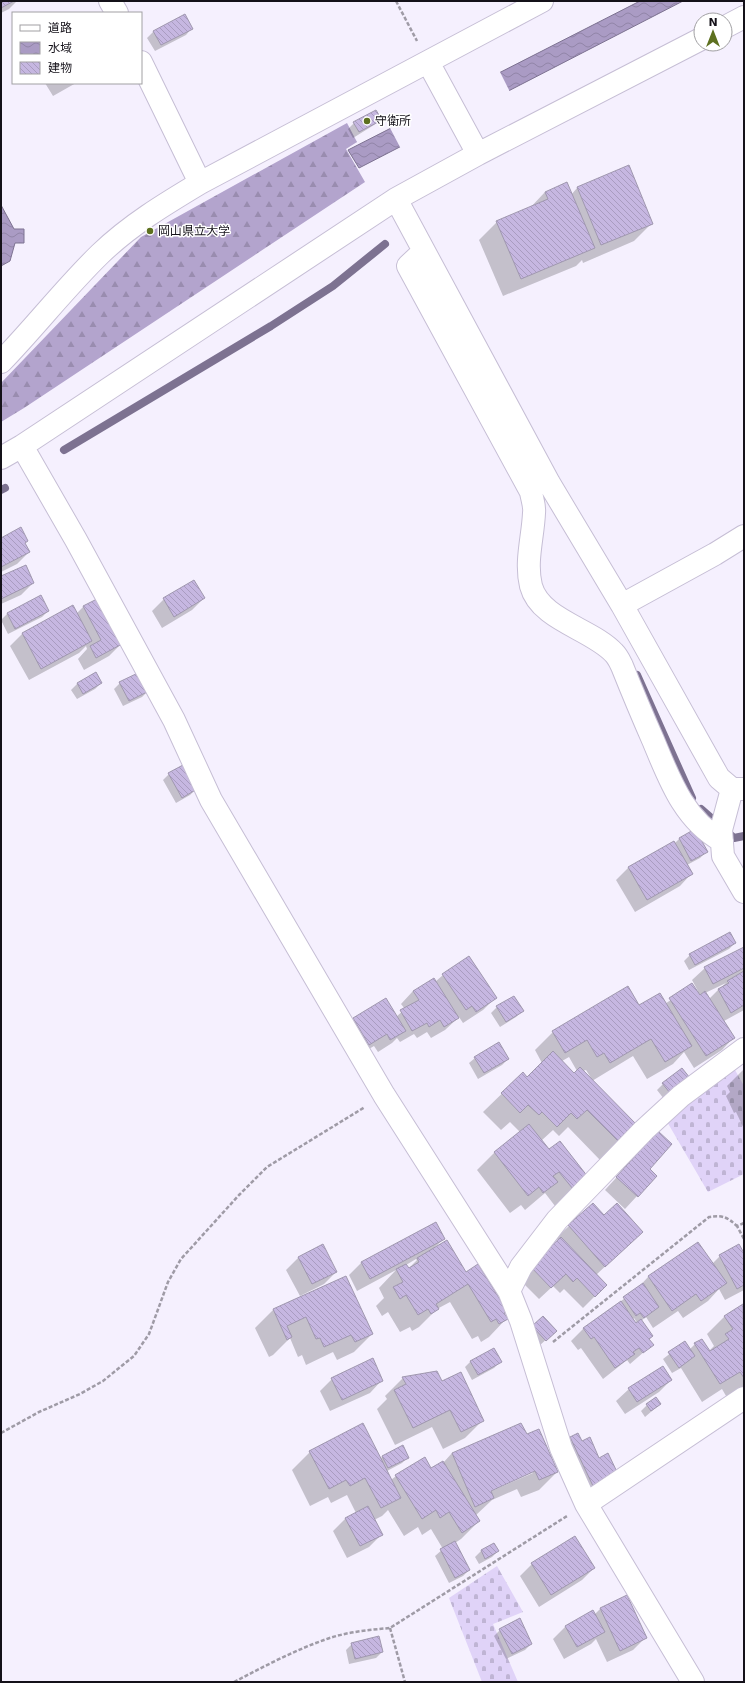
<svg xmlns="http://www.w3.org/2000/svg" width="745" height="1683" font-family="'DejaVu Sans','Noto Sans JP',sans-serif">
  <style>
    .forest { fill: url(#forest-firs) }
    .cemetery { fill: url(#cemetery-stones) }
    .water { fill: url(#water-waves); stroke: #7d7291 }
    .pier { fill: #f5f0fe }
    .shadow { fill: #0003; fill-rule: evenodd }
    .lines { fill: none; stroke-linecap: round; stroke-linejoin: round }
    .stream { stroke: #7d7291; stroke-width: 8 }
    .building { fill: url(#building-back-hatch); stroke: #a098af }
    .minor-casing { stroke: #c6bed5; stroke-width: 24 }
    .path { stroke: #9f9ba6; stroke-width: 2.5; stroke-dasharray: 4 2; stroke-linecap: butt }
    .minor { stroke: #fff; stroke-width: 22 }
    .poi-dot { fill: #5d701f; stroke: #fff; stroke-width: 1.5 }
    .labels { text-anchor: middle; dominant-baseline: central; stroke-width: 3; stroke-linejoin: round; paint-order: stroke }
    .poi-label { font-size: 12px; fill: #141119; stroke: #fff; text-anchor: start }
  </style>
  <defs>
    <pattern id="forest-firs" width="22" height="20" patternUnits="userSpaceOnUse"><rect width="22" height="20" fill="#b3a4cd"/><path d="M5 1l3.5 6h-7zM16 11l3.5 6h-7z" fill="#998caf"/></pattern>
    <pattern id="cemetery-stones" width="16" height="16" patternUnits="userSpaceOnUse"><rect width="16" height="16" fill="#e0d3f8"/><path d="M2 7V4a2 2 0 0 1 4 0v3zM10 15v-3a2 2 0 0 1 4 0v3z" fill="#bfb4d4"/></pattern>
    <pattern id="water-waves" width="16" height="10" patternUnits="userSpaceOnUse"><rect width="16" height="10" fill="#aa9bc4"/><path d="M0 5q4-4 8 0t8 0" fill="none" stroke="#9184a8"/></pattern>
    <pattern id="building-back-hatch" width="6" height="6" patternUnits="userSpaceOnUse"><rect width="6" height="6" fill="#c6b7e1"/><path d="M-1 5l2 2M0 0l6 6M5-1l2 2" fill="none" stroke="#a99cc0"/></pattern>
  </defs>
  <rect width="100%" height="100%" fill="#f5f0fe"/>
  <path class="forest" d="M347,123L357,142L346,149L365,182L24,408L1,422V383L141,237Z"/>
  <path class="cemetery" d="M735,1070L744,1086V1174L708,1192L666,1120Z
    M497,1566L523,1612L493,1624L518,1682H482L449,1598Z"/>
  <path class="water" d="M640,1H683L359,168L348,150Z
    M1,205L14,229H24V243H15L10,261L1,266Z"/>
  <path class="pier" d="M499,70L510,92L401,149L389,126Z"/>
  <path class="shadow" d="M1,1H17L9,9L1,13Z
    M191,29L186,35L155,51L147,38L153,32Z
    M45,83H76L53,96Z
    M380,119L374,125L353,138L348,129L354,123Z
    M566,184L571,195L577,188L652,223L634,241L583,263L582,260L576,266L503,296L479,240L497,222L529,209L545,192Z
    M1,539L24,543L29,552L17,564L1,572Z
    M1,577L33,583L21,595L1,604Z
    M41,597L48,611L42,617L8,634L1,620L7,614Z
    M204,598L192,610L162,628L152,611L164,599Z
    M97,600L121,644L109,656L84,670L78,659L87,649L86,646L79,653L29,680L10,646L22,634L76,614L83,607Z
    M101,683L95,689L77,699L71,690L77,684Z
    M120,683L148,691L142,697L123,706L114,689Z
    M169,774L196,789L190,795L176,803L163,780Z
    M695,831L706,852L700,858L687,865L692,873L680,886L635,912L616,880L628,868L673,842L674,844L679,839Z
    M735,943L729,949L689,970L684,961L690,955Z
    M744,948V1010L724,1021L734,1037L722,1050L694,1068L684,1052L673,1064L647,1079L633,1056L592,1081L635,1125L600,1160L568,1127L559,1136L553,1130L541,1141L549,1151L587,1177L569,1195L555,1206L545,1193L525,1210L521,1205L510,1213L477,1170L495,1152L520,1132L510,1122L501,1130L483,1112L522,1074L527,1078L542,1063L535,1050L553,1032L639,1006L665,1004L692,985L697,992L698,991L692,980L705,968ZM726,983L718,990L709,999L705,993ZM569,1057L577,1071L574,1074L562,1061ZM586,1070L591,1078L583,1071Z
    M443,975L495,998L483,1010L463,1023L459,1017L445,1030L431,1038L427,1032L417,1038L414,1034L400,1042L397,1038L392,1043L378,1052L374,1046L357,1056L341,1031L354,1019L386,1000L396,1017L405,1009L401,1004L413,991L435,982Z
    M497,1007L522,1011L516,1017L500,1027L491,1013Z
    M475,1058L508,1059L502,1065L478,1079L469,1063Z
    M744,1069V1129L736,1112L734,1113L726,1096L730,1092L727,1086Z
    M689,1077L664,1099L657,1090L663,1084Z
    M646,1145L648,1169L637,1196L625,1209L605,1190Z
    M593,1204L604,1216L642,1232L596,1275L606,1285L583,1308L564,1289L560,1293L553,1286L539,1299L519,1279L558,1240L556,1238L569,1226Z
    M435,1224L444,1239L435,1247L466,1273L506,1319L489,1337L481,1342L478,1336L472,1339L450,1302L437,1309L419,1327L412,1331L410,1327L400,1332L388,1312L382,1316L376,1306L384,1298L379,1288L396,1270L357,1291L349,1275L361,1263ZM416,1259L417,1260L408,1269L406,1265Z
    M698,1243L712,1264L720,1256L744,1255V1290L725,1300L719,1289L708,1301L683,1318L678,1311L653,1328L646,1317L641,1321L652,1336L649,1340L652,1345L630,1364L627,1360L603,1379L581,1348L578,1350L571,1341L583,1329L636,1290L648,1277ZM634,1318L639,1326L632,1320Z
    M299,1257L336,1272L324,1284L300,1296L286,1270Z
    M345,1277L372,1334L354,1352L337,1360L333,1352L306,1365L302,1355L298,1357L290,1338L273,1355L269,1357L255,1328L273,1310Z
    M743,1306L744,1308V1390L729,1401L722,1389L702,1402L681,1368L672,1373L663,1359L685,1342L689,1350L695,1344L708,1352L714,1346L707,1334L725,1316Z
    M533,1326L549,1337L539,1346Z
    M471,1361L500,1362L494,1368L472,1380L465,1367Z
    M403,1378L442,1382L483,1420L465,1438L443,1449L432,1427L395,1445L377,1409L387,1399L385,1396Z
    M332,1379L382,1380L370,1393L330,1411L320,1391Z
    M671,1380L659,1392L625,1414L616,1401L629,1389Z
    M660,1404L645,1417L641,1411L647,1405Z
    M526,1436L557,1472L539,1490L521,1497L517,1489L492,1500L475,1516L479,1521L461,1539L455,1543L469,1570L463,1576L449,1583L435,1556L443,1549L431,1529L422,1535L418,1527L404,1536L388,1510L382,1516L374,1520L382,1534L369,1547L347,1558L333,1531L346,1518L356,1513L347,1495L331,1503L328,1497L310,1506L292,1470L310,1452L380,1459L382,1457H408L402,1463L387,1471L391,1480L396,1476L424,1459L431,1469L443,1463L452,1453ZM533,1471V1473L487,1493L486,1492Z
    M571,1438L581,1442L617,1474L580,1498L558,1450Z
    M494,1544L498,1551L492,1557L479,1564L475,1557L481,1551Z
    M532,1564L594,1568L582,1580L539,1607L520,1576Z
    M600,1609L645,1638L633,1650L607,1662L596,1639L591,1644L564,1659L553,1639L565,1627L594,1615Z
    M500,1630L531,1644L525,1650L506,1659L494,1636Z
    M352,1644L382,1652L376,1658L349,1664L346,1650Z"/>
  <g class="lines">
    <path class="stream" d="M64,450L271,326L333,286L385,244
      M1,490L5,488
      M637,675L692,798
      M701,809L734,838L744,836"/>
  </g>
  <path class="building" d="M1,1H14L1,8Z
    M185,14L193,29L161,45L153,31Z
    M376,110L382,120L359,132L353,122Z
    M629,165L653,224L601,245L577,187Z
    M567,182L595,248L521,279L496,221L548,199L545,192Z
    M21,527L28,541L25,543L30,552L1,567V538Z
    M26,565L34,583L1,599V576Z
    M194,580L205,598L174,617L163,598Z
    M41,595L49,611L15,629L7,613Z
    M97,599L122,644L96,658L90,646L101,640L83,606Z
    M73,605L92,641L41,669L22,633Z
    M96,672L102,683L83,694L77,683Z
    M140,672L149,691L129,701L119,682Z
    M183,765L197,789L182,798L168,773Z
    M695,829L708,852L691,861L679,838Z
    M674,841L693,874L647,900L628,867Z
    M730,932L736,943L695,965L689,954Z
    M744,947V968L713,984L704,967Z
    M469,956L497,998L476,1012L472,1006L466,1010L442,974Z
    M744,971V1005L731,1013L718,989L729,983L727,981Z
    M434,978L459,1018L444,1027L440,1020L429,1027L427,1023L412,1031L400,1010L419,1000L413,991Z
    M692,983L700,995L705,991L735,1038L706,1056L669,998Z
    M628,986L639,1005L660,993L692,1046L665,1062L651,1039L610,1063L604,1053L597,1057L587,1040L565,1053L552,1031Z
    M514,996L524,1011L506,1022L496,1006Z
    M386,998L406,1031L390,1040L387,1034L369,1045L353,1018Z
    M499,1042L509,1059L484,1073L474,1057Z
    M553,1051L574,1073L580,1067L637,1125L619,1142L587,1110L577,1119L571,1113L557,1127L542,1112L539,1115L528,1105L520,1113L501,1093L523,1072L527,1077Z
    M682,1068L690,1078L670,1093L662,1083Z
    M529,1124L549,1149L560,1141L588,1177L573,1189L559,1172L553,1176L558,1182L543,1193L539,1187L528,1196L494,1152Z
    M658,1131L672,1144L650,1169L657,1176L638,1197L616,1177Z
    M593,1203L604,1215L617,1203L643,1232L605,1267L568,1225Z
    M436,1222L445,1239L370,1279L361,1262Z
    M561,1237L607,1285L595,1297L577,1278L573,1282L566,1274L551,1288L530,1266Z
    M447,1240L466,1272L478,1264L507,1311L504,1313L508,1319L499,1324L496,1319L491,1322L468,1284L436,1304L439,1309L431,1314L428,1309L418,1315L406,1295L400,1299L393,1287L403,1282L396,1269L406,1264L409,1268L419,1262L417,1258Z
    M698,1242L727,1283L701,1301L696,1294L672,1311L648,1276Z
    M323,1244L337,1272L312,1284L298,1257Z
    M739,1244L744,1253V1285L737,1289L719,1255Z
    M346,1276L373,1334L355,1342L351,1335L324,1347L320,1338L316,1339L306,1317L287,1326L292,1337L287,1340L273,1309Z
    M643,1283L659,1307L644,1318L640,1313L636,1316L623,1297Z
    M621,1301L636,1323L641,1319L653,1336L649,1339L654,1345L643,1353L639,1348L633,1352L635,1354L615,1368L594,1337L591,1339L583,1328Z
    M743,1304L744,1378L740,1372L720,1384L694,1343L702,1339L710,1351L729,1339L725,1334L733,1329L724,1316Z
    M543,1316L557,1331L546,1341L532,1326Z
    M685,1341L695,1356L679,1368L668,1352Z
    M494,1348L502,1362L478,1375L470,1361Z
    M373,1358L383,1381L342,1400L331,1378Z
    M663,1366L672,1380L637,1402L628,1388Z
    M437,1371L442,1381L461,1372L484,1421L461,1432L450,1410L413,1428L394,1390L406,1384L402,1377Z
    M656,1397L661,1404L651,1411L646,1404Z
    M363,1423L401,1498L381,1508L365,1478L350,1486L346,1480L329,1489L309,1451Z
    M521,1423L527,1434L539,1429L558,1472L539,1480L535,1471L491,1491L494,1498L475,1507L452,1453Z
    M578,1433L582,1441L590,1437L599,1458L608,1453L618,1474L593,1486L570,1437Z
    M403,1445L409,1458L388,1468L382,1456Z
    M425,1457L431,1468L443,1461L480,1521L462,1533L449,1512L440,1518L436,1510L422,1519L395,1475Z
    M368,1506L383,1535L360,1546L345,1518Z
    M575,1536L595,1568L551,1595L531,1563Z
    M455,1541L470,1570L455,1578L440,1549Z
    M494,1543L499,1551L485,1559L481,1550Z
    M627,1595L647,1638L620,1651L600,1608Z
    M593,1610L605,1632L577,1647L565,1626Z
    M520,1618L532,1644L512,1654L499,1629Z
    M379,1636L383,1652L355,1659L351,1643Z"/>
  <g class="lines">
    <g class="minor-casing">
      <path id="minor" d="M110,1L117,13
        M725,27L744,17
        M141,62L200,183
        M428,62L478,154
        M396,199L549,483L622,605L719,778L732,789H744
        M424,251L408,266L531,492C532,499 535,506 534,513C533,537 525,562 531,586C540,620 592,629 614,653C618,657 620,662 622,666C632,691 642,715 653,740C669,778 683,819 722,841
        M1,362C35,327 65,288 100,254C130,225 165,204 200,183L542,1
        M22,446L76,540L174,720L211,800L384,1095L509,1291L521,1321L561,1448L586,1504L693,1682
        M1,458L22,446L396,199L478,154L701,39
        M622,605L715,554L744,536
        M732,789L721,830L723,856L744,892
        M509,1291L521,1267L557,1220L644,1130L681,1096L744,1049
        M586,1504L744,1398"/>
    </g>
    <path class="path" d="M396,1L417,41
      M744,1223L737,1226L744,1239
      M553,1342L709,1217C723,1215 727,1217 737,1226
      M1,1433L39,1412L80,1394L103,1381L134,1356L149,1334L168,1282L181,1259L239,1195L267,1167L365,1107
      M390,1628L405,1682
      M234,1682C263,1667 293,1651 324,1640C345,1632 368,1630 390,1628L567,1516"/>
    <use href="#minor" class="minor"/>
  </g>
  <g class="poi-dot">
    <circle cx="367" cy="121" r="4"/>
    <circle cx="150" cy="231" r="4"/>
  </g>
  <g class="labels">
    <g class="poi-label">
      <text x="375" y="121">守衛所</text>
      <text x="158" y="231">岡山県立大学</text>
    </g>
  </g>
  <rect width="745" height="1683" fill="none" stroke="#141119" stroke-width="4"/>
  <rect x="12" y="12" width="130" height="72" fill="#ffffff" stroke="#a1a0a3"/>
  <rect x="20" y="25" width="20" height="6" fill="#ffffff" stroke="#a1a0a3"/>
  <text x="48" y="32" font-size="12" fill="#141119">道路</text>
  <rect x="20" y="42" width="20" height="12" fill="url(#water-waves)" stroke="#a1a0a3"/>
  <text x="48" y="52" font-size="12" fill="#141119">水域</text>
  <rect x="20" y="62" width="20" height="12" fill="url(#building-back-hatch)" stroke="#a1a0a3"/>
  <text x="48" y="72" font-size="12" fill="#141119">建物</text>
  <g transform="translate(713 32)"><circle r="19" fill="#ffffff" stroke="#a1a0a3"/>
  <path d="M0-3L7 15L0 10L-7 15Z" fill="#5d701f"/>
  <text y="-6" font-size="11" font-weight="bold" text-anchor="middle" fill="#141119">N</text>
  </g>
</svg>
